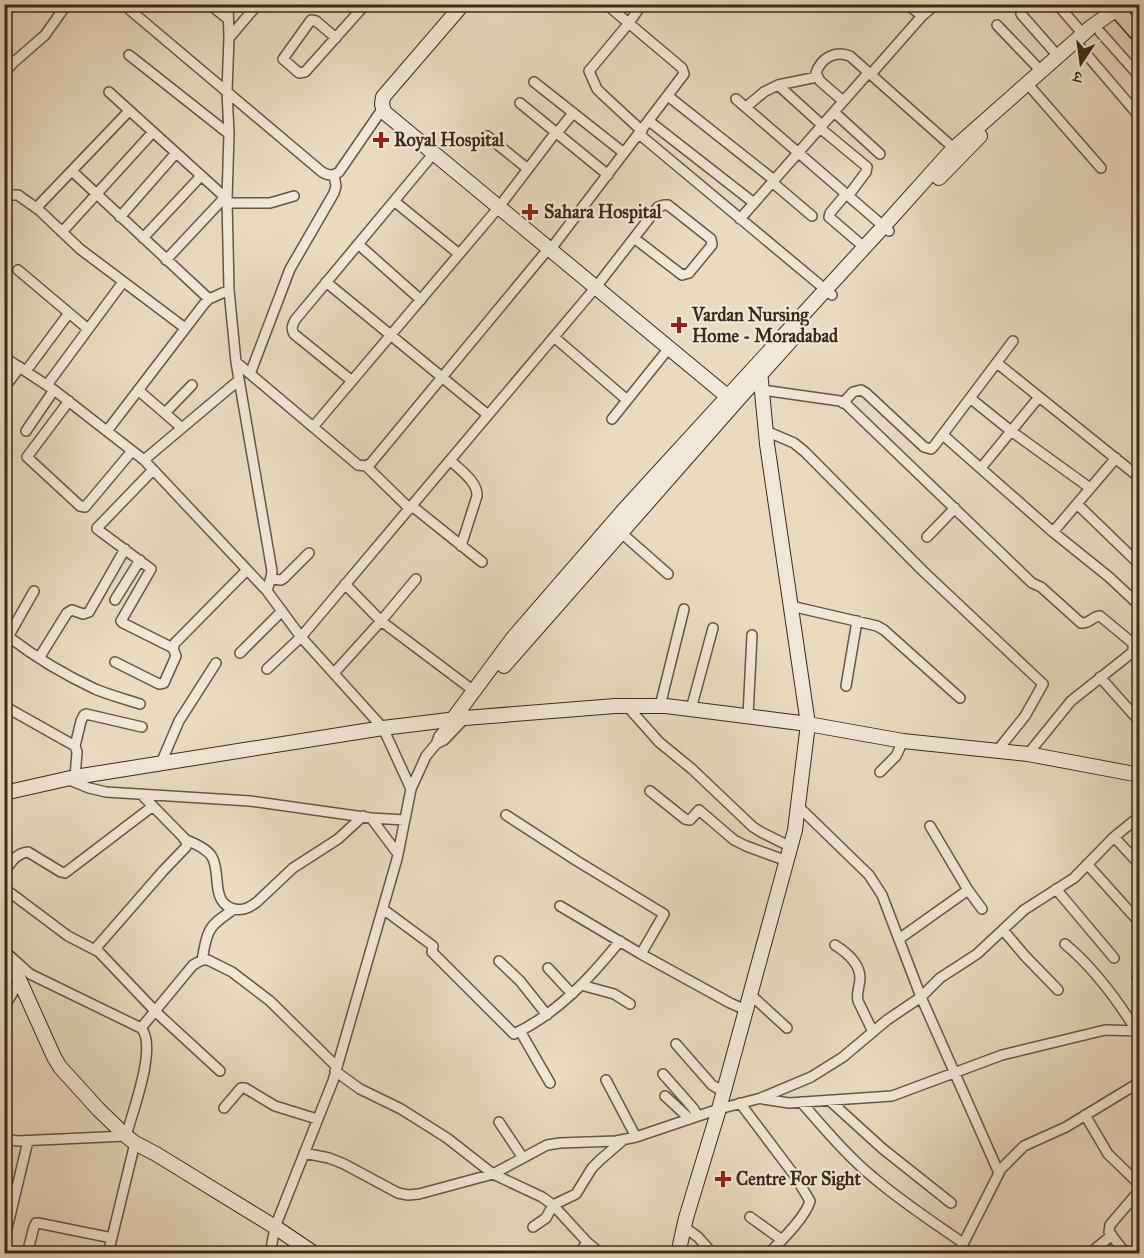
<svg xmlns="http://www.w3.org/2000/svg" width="1144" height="1258" font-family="'IM FELL Great Primer','Noto Serif Devanagari',serif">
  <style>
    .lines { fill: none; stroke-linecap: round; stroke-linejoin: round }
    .street-casing { stroke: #665644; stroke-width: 12 }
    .secondary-casing { stroke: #3b2a1a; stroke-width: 16 }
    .primary-casing { stroke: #3b2a1a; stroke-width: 18 }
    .street { stroke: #f1e7d6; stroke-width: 9 }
    .secondary { stroke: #f1e7d6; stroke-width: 14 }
    .primary { stroke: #e9dac0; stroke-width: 15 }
    .poi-dot { fill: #8f2418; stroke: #f1e7d6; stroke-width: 2 }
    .labels { text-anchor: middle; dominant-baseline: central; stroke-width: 4.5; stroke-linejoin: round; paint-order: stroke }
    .poi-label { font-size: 18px; font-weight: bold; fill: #3b2a1a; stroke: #f1e7d6; text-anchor: start }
  </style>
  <rect width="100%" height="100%" fill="#e9dac0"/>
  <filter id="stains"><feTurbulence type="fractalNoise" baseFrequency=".00333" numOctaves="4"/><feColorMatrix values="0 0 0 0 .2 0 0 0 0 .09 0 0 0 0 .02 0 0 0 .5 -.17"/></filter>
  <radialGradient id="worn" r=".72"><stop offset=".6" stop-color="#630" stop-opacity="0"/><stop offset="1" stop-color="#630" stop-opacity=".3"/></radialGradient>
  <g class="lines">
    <g class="street-casing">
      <path id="street" d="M209,4L228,19
        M228,4L229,38L227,91L229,134L227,199L229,290L236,362L272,571L271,577L267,591
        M907,4L922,16
        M1057,4L1083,34
        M130,10L322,172C329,176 333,176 339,172L383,108
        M1021,14L1058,56
        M997,25L1041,71
        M1100,32L1140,77
        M229,38L258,4
        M336,38L316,21L311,20L283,59L299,73L305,72L363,7L364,4
        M4,47L7,4
        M1081,48L1140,117
        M129,55L229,134
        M4,73L14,62L45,35L67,4
        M871,74L922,16L936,4
        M534,82L624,153
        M778,85L822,125
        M1032,89L1101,168
        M109,92L227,199
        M668,96L774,180
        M736,99L889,231
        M843,101L820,81L816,73C821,58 835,50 850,56L957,151
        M520,103L608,175
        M746,107L764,92L778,85L817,77
        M129,111L39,205V210L80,249L185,328
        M834,112L880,154
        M649,121L754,203
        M820,128L867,167L866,172L848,196
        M642,131L602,94L597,89L589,71L629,23L642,4
        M557,133L573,113
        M639,134L832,295
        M487,136L528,169
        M72,171L209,299
        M772,182L812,216
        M846,194L830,213L829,217L864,247
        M4,200L12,195H18L39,210
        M394,201L459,254
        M227,203H270L294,196
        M120,217L176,153
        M740,219L869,72
        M62,232L153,132
        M143,238L201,176
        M358,244L421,300
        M550,250L684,74L682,68L606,4
        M166,260L225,197
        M18,270L88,329
        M326,282L488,415
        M554,337L627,400
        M4,357L54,390L144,460L267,591L301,637L383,728L411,789
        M236,362L358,465L366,466L371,463L549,248
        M997,363L1140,478
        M26,371L69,313
        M250,374L290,269L334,193L336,186L334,175
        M352,381L294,334C291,329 292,326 295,320L434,153
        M47,385L123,282
        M4,388L20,367
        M138,390L182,428
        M762,390L840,401L846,404L1032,583L1041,587L1081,623C1089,624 1093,616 1100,616L1135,645
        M970,398L1011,431L1090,488
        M69,401L27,457L80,506L85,507L132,451
        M843,403L853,392L861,390L866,393L924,447L931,449L934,446L1013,341
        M165,413L192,385
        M612,419L669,348
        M313,427L499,207L556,132
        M26,431L54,390
        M107,431L204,304L209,299L229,290
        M766,431L794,443L805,452L923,571L1043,684L1025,716L997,751
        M943,435L1053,532L1109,577L1140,606
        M144,460L239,380
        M450,460C460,470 478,482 477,496L461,546
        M366,466L410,509
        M981,468L1039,397
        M153,470L97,528V529L151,569L121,621L123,623L173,648
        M1077,504L1140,565
        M412,506L482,562
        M618,530L668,574
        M1053,532L1116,458
        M927,537L955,508
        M271,579L281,580L284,578L309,553
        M345,584L381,621L474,691
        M115,600L140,560
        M791,606L877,626L884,630L960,698
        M9,637C35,657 65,675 95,689C109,695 125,699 140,704
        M1140,641L1133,648L1135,655L1140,660
        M4,644L34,591
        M240,653L282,611
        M39,658L67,613L72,610L83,614L89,612L125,549
        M115,662L159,684L164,683L176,656L173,648L175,643L247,570
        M267,669L301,637L596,287L658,207L664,205H668L711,239L712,245L689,273L682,275L634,238
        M334,673L381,621L416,579
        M1100,677L1140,722
        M846,686L857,621
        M4,706L75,746L77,752L75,777
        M627,706L659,742L692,769L753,827L761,832L791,847
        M660,706L684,609
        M691,709L713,628
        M748,716L752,635
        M436,744L444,740L465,718
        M75,746L81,721L84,715L86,714L142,727
        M1028,754L1071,701L1134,651
        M161,763L179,721L216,663
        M880,772L896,756L903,741
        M67,779L89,788L106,792L250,801L371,818L405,820
        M650,791L685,819L690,820L699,810L734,840L746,846L787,861
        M798,806L869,875L882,895L921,997L999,1173
        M506,815L577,861L664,914L641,954
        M371,818L398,854
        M930,826L968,890L982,909
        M1114,837L1140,865
        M184,839C193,843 207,848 212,857C221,872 211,900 231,908C241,912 249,908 257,902L293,868L338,839L363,816
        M1087,864L1140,923
        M4,872C11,863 16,853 28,852L61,872L65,873L153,806
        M4,888L68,936L99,952L157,1013L220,1071
        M1056,889L1114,958
        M560,906L641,954L730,1003L746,1010
        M383,909L433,946L432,952L514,1034C558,1013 590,978 620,941
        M1003,930L1025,956L1058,990
        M899,939L968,890
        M1065,944C1094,968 1116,998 1136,1030
        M835,945C846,952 860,963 860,978C860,986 856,993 858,1001L873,1032
        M95,949L163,871L186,847L187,841L141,794
        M202,960C204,951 205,940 209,932C213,922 225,916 234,909
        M499,961L520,981L547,1015
        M548,968L572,994
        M1137,978L1140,981
        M581,985L614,994L630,1004
        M751,995L787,1028
        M4,1007L20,981
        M141,1028L193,965L202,960H208L232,972L270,1001L337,1067
        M520,1031L550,1083
        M676,1044L712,1085L724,1092
        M335,1071L360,1089L401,1109L447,1138L493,1174L542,1197L553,1205L587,1242L601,1254
        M663,1074L693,1108L698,1116
        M606,1080L636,1137
        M665,1096L690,1119
        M763,1099L789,1103L892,1096L1002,1055L1105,1030L1140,1031
        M829,1100L883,1149L951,1203
        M801,1102C824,1128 847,1156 874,1178C902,1202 933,1222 963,1243
        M740,1103L795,1176L810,1201C806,1217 780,1242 768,1254
        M224,1108L241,1088H245L275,1106L317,1119
        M1085,1115L1108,1154L1138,1183L1139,1191L1110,1225L1109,1232L1126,1254
        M499,1122L523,1158
        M4,1139L18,1141L126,1136C132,1113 158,1046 141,1028L30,974L10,956
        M304,1153L329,1158L344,1164L398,1193L408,1195L419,1194L493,1174L547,1145L560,1143L616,1141L636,1137L719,1109L761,1098L811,1077L843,1057L887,1020L921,997L940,978L977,954L1024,910L1074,878L1114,837L1140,816
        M750,1217L782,1240
        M533,1227L546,1218L553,1205L576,1194L592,1168L600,1160L622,1141
        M684,1227L698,1237L713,1254
        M4,1241L28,1141
        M29,1246L34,1227L36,1223H38L112,1238
        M108,1254L135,1143
        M270,1254L275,1227L333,1081L397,859L411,789L426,756L436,744L439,736L453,719
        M579,1254L587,1242
        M958,1254L1001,1169L1024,1146L1066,1127L1140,1082
        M1089,1254L1112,1235"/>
    </g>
    <g class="secondary-casing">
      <path id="secondary" d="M463,4L383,97L382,104L384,112L733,401
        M939,178L980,136
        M504,666L735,403L795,336
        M453,719L513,638L623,511L883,227L952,150L1091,27L1124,4
        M4,793L75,777L383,728L465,718L615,706H666L808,724L903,741L1028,754L1140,775
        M4,951L18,977L54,1057L60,1067L99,1110L126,1136L135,1143L156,1154L275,1227L315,1254
        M678,1254L686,1218L719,1109L795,830L808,724L767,444L760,371"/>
    </g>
    <g class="primary-casing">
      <path id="primary" d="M1112,4L1140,36"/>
    </g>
    <use href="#street" class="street"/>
    <use href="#secondary" class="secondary"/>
    <use href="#primary" class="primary"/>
  </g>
  <g class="poi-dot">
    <path d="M378 131h6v6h6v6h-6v6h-6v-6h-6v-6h6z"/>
    <path d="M527 203h6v6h6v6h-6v6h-6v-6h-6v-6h6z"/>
    <path d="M676 316h6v6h6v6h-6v6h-6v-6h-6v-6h6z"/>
    <path d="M720 1170h6v6h6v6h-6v6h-6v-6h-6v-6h6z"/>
  </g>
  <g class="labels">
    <g class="poi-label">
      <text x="394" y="140">Royal Hospital</text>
      <text x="544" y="212">Sahara Hospital</text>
      <text x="692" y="315">Vardan Nursing<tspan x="692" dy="21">Home - Moradabad</tspan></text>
      <text x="736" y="1179">Centre For Sight</text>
    </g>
  </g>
  <rect width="1144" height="1258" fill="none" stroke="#e9dac0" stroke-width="24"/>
  <rect x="6" y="6" width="1132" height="1246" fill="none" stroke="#3b2a1a" stroke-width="3"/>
  <rect x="12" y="12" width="1120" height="1234" fill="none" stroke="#3b2a1a" stroke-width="1.5"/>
  <g transform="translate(1081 63) rotate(193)" stroke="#f1e7d6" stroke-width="4.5" paint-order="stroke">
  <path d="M0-4.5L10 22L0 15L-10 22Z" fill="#3b2a1a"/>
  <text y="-9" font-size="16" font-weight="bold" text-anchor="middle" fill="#3b2a1a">उ</text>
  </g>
  <rect width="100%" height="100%" filter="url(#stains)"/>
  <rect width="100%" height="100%" fill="url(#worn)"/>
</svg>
